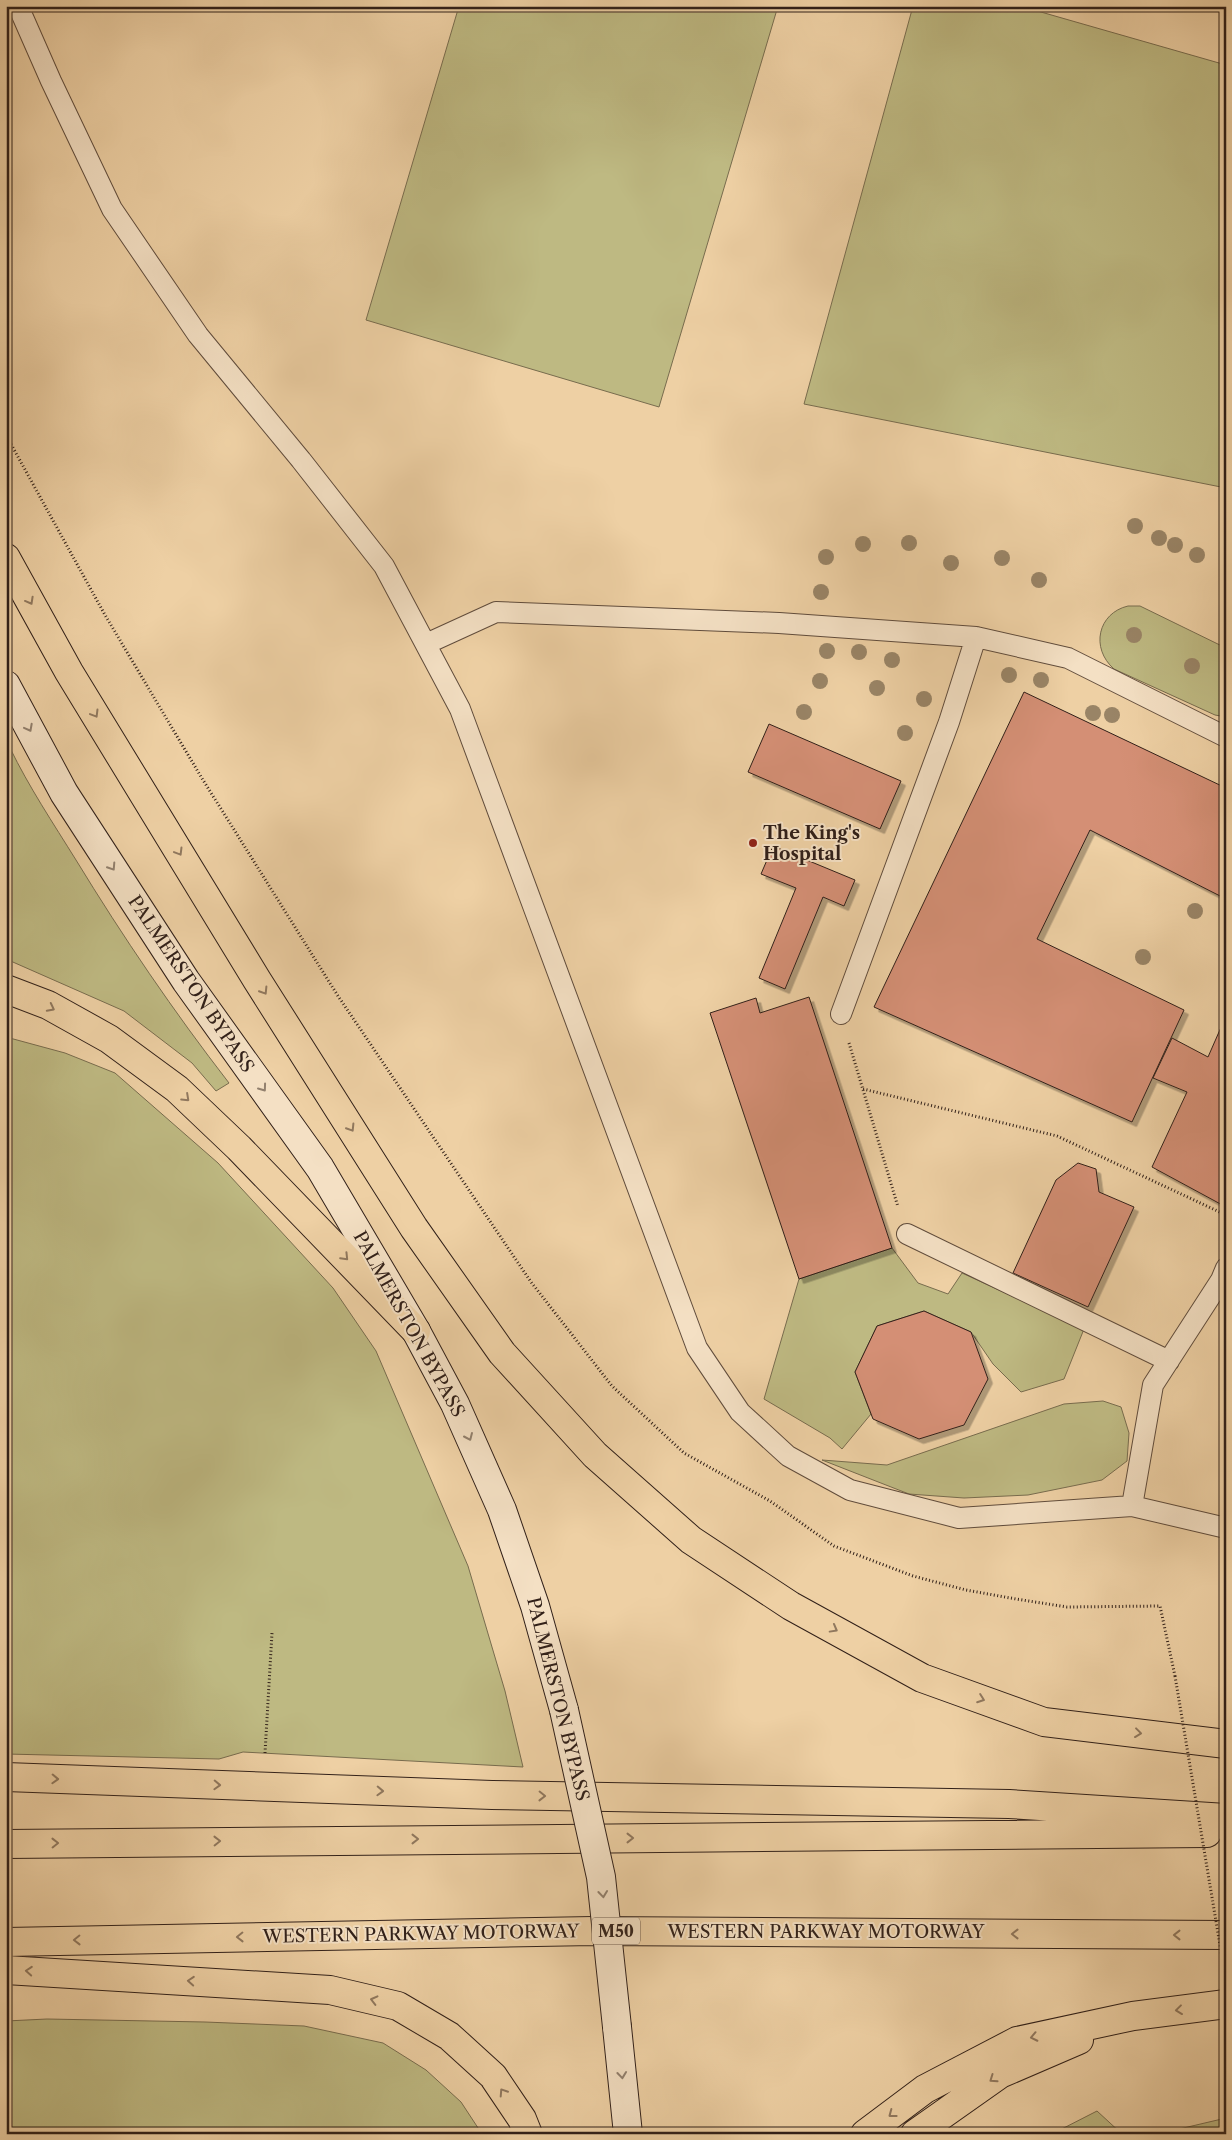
<svg xmlns="http://www.w3.org/2000/svg" width="1232" height="2140" font-family="'Libre Caslon Text',serif">
  <style>
    .green { fill: #beb982; stroke: #786c4e }
    .building { fill: #d48f75; stroke: #312019; filter: url(#shadow) }
    .lines { fill: none; stroke-linecap: round; stroke-linejoin: round }
    .lane-casing { stroke: #604c3c; stroke-width: 22 }
    .secondary-casing { stroke: #312019; stroke-width: 30 }
    .highway-casing { stroke: #312019; stroke-width: 30 }
    .path { stroke: #312019; stroke-width: 3; stroke-dasharray: 1 2.5; stroke-linecap: butt }
    .lane { stroke: #f4e0c4; stroke-width: 20 }
    .secondary { stroke: #f4e0c4; stroke-width: 28 }
    .highway { stroke: #eed0a4; stroke-width: 28 }
    .secondary-bridge-casing { stroke: #312019; stroke-width: 30; stroke-linecap: butt }
    .path-bridge { stroke: #312019; stroke-width: 3; stroke-dasharray: 1 2.5; stroke-linecap: butt }
    .secondary-bridge { stroke: #f4e0c4; stroke-width: 28 }
    .tree { fill: #998466 }
    .oneway { stroke: #90785e }
    .oneway2 { stroke: #92806e }
    .poi-dot { fill: #8f2418; stroke: #f4e0c4; stroke-width: 2 }
    .labels { text-anchor: middle; dominant-baseline: central; stroke-width: 4; stroke-linejoin: round; paint-order: stroke }
    .shield { fill: #f4e0c4; stroke: #6c5a4c; stroke-width: 1 }
    .shield-label { font-size: 16px; font-weight: bold; fill: #312019 }
    .poi-label { font-size: 18px; font-weight: bold; fill: #312019; stroke: #f4e0c4; text-anchor: start }
    .street-label { font-size: 18px; fill: #312019; stroke: #f4e0c4 }
  </style>
  <defs>
    <filter id="shadow"><feDropShadow dx="4.5" dy="4.5" stdDeviation="0" flood-color="#0004"/></filter>
  </defs>
  <rect width="100%" height="100%" fill="#eed0a4"/>
  <filter id="stains"><feTurbulence type="fractalNoise" baseFrequency=".004" numOctaves="4"/><feColorMatrix values="0 0 0 0 .2 0 0 0 0 .09 0 0 0 0 .02 0 0 0 .5 -.17"/></filter>
  <radialGradient id="worn" r=".72"><stop offset=".6" stop-color="#630" stop-opacity="0"/><stop offset="1" stop-color="#630" stop-opacity=".3"/></radialGradient>
  <path class="green" d="M459,6H778L659,407L366,320Z
    M913,6H1020L1226,65V488L804,404Z
    M1128,606H1140L1226,648V717L1215,715L1114,669C1090,648 1098,613 1128,606Z
    M6,747L10,748C29,787 53,823 76,860C123,937 174,1012 229,1083L216,1091L192,1063L124,1011L6,959Z
    M6,1037L65,1053L115,1073L218,1163L333,1288L376,1351L468,1566L505,1691L523,1767L243,1752L219,1759L6,1754Z
    M892,1248L918,1283L948,1294L962,1273L1084,1329L1064,1379L1021,1392L993,1364L971,1332L924,1311L877,1326L855,1372L871,1414L842,1449L830,1438L764,1399L799,1279Z
    M1103,1401L1121,1407L1129,1433L1127,1461L1102,1480L1028,1495L964,1498L909,1494L822,1460L887,1465L1064,1404Z
    M47,2019L205,2022L304,2026L383,2043L426,2070L461,2102L482,2134H6V2021Z
    M1097,2111L1122,2134H1052Z
    M1226,2118V2134H1158Z"/>
  <path class="building" d="M1024,692L1226,788V899L1090,830L1037,939L1184,1010L1132,1122L874,1007Z
    M769,724L901,781L880,829L748,772Z
    M773,846L855,880L844,906L823,897L785,989L759,978L796,888L761,874Z
    M809,997L892,1248L799,1279L710,1013L756,998L760,1013Z
    M1226,1016V1207L1152,1167L1187,1092L1153,1078L1172,1038L1208,1057Z
    M1078,1163L1096,1169L1099,1192L1134,1207L1088,1307L1013,1273L1056,1180Z
    M924,1311L971,1332L988,1379L964,1425L919,1439L873,1419L855,1372L877,1326Z"/>
  <g class="lines">
    <g class="lane-casing">
      <path id="lane" d="M18,6L51,81L112,209L198,335L301,460L384,566L460,709L697,1348L740,1412L788,1456L850,1490L959,1518L1132,1506L1226,1528
        M426,644L496,612L779,623L976,637
        M841,1014L949,722L976,637L1068,658L1226,737
        M907,1234L1169,1361
        M1132,1506L1153,1385L1221,1280L1226,1268"/>
    </g>
    <g class="secondary-casing">
      <path id="secondary" d="M6,685L64,793L186,981L320,1168L416,1331L455,1404L502,1510L535,1606L564,1710
        M617,2027L628,2134"/>
    </g>
    <g class="highway-casing">
      <path id="highway" d="M6,558L69,672L257,980L414,1228L502,1353L595,1455L691,1540L791,1606L922,1678L1044,1722L1226,1744
        M6,989L48,1005L109,1039L177,1089L239,1148L416,1331
        M6,1777L492,1795L1009,1804L1226,1818
        M6,1844L1207,1833
        M6,1942L593,1931L1226,1935
        M6,1970L330,1990L398,2006L449,2036L493,2076L522,2119L528,2134
        M865,2134L925,2089L1017,2041L1133,2016L1226,2004
        M915,2134L1000,2074L1079,2040"/>
    </g>
    <path class="path" d="M6,435L105,615L203,780L338,996L531,1282L612,1386L684,1453L770,1501L834,1546L913,1576L966,1590L1016,1599L1067,1607L1160,1606L1175,1676
      M849,1043L898,1207
      M863,1089L1057,1136L1226,1215
      M265,1753L272,1633"/>
    <use href="#lane" class="lane"/>
    <use href="#secondary" class="secondary"/>
    <use href="#highway" class="highway"/>
    <g class="secondary-bridge-casing">
      <path id="secondary-bridge" d="M564,1710L601,1877L617,2027"/>
    </g>
    <path class="path-bridge" d="M1175,1676L1226,1981"/>
    <use href="#secondary-bridge" class="secondary-bridge"/>
  </g>
  <g class="tree">
    <circle cx="1135" cy="526" r="8"/>
    <circle cx="1159" cy="538" r="8"/>
    <circle cx="909" cy="543" r="8"/>
    <circle cx="863" cy="544" r="8"/>
    <circle cx="1175" cy="545" r="8"/>
    <circle cx="1197" cy="555" r="8"/>
    <circle cx="826" cy="557" r="8"/>
    <circle cx="1002" cy="558" r="8"/>
    <circle cx="951" cy="563" r="8"/>
    <circle cx="1039" cy="580" r="8"/>
    <circle cx="821" cy="592" r="8"/>
    <circle cx="1134" cy="635" r="8"/>
    <circle cx="827" cy="651" r="8"/>
    <circle cx="859" cy="652" r="8"/>
    <circle cx="892" cy="660" r="8"/>
    <circle cx="1192" cy="666" r="8"/>
    <circle cx="1009" cy="675" r="8"/>
    <circle cx="1041" cy="680" r="8"/>
    <circle cx="820" cy="681" r="8"/>
    <circle cx="877" cy="688" r="8"/>
    <circle cx="924" cy="699" r="8"/>
    <circle cx="804" cy="712" r="8"/>
    <circle cx="1093" cy="713" r="8"/>
    <circle cx="1112" cy="715" r="8"/>
    <circle cx="905" cy="733" r="8"/>
    <circle cx="1195" cy="911" r="8"/>
    <circle cx="1143" cy="957" r="8"/>
  </g>
  <defs><path id="oneway-chevron" d="M-2-3.5L2.5 0L-2 3.5" fill="none" stroke-width="1.6" stroke-linecap="round" stroke-linejoin="round" transform="scale(1.25)"/></defs>
  <g class="oneway">
    <use href="#oneway-chevron" transform="translate(30 601) rotate(61)"/>
    <use href="#oneway-chevron" transform="translate(95 714) rotate(59)"/>
    <use href="#oneway-chevron" transform="translate(179 852) rotate(59)"/>
    <use href="#oneway-chevron" transform="translate(264 991) rotate(58)"/>
    <use href="#oneway-chevron" transform="translate(51 1008) rotate(27)"/>
    <use href="#oneway-chevron" transform="translate(186 1098) rotate(43)"/>
    <use href="#oneway-chevron" transform="translate(351 1128) rotate(58)"/>
    <use href="#oneway-chevron" transform="translate(345 1257) rotate(46)"/>
    <use href="#oneway-chevron" transform="translate(834 1629) rotate(29)"/>
    <use href="#oneway-chevron" transform="translate(981 1699) rotate(20)"/>
    <use href="#oneway-chevron" transform="translate(1138 1733) rotate(7)"/>
    <use href="#oneway-chevron" transform="translate(55 1779) rotate(2)"/>
    <use href="#oneway-chevron" transform="translate(217 1785) rotate(2)"/>
    <use href="#oneway-chevron" transform="translate(380 1791) rotate(2)"/>
    <use href="#oneway-chevron" transform="translate(542 1796) rotate(1)"/>
    <use href="#oneway-chevron" transform="translate(630 1838)"/>
    <use href="#oneway-chevron" transform="translate(415 1839)"/>
    <use href="#oneway-chevron" transform="translate(217 1841) rotate(-1)"/>
    <use href="#oneway-chevron" transform="translate(55 1843) rotate(-1)"/>
    <use href="#oneway-chevron" transform="translate(1015 1934) rotate(-180)"/>
    <use href="#oneway-chevron" transform="translate(1177 1935) rotate(-180)"/>
    <use href="#oneway-chevron" transform="translate(240 1937) rotate(179)"/>
    <use href="#oneway-chevron" transform="translate(77 1940) rotate(179)"/>
    <use href="#oneway-chevron" transform="translate(29 1971) rotate(-176)"/>
    <use href="#oneway-chevron" transform="translate(191 1981) rotate(-176)"/>
    <use href="#oneway-chevron" transform="translate(374 2000) rotate(-166)"/>
    <use href="#oneway-chevron" transform="translate(1179 2010) rotate(173)"/>
    <use href="#oneway-chevron" transform="translate(1034 2037) rotate(168)"/>
    <use href="#oneway-chevron" transform="translate(993 2079) rotate(145)"/>
    <use href="#oneway-chevron" transform="translate(503 2092) rotate(-123)"/>
    <use href="#oneway-chevron" transform="translate(892 2114) rotate(143)"/>
  </g>
  <g class="oneway2">
    <use href="#oneway-chevron" transform="translate(29 728) rotate(62)"/>
    <use href="#oneway-chevron" transform="translate(112 867) rotate(57)"/>
    <use href="#oneway-chevron" transform="translate(263 1088) rotate(54)"/>
    <use href="#oneway-chevron" transform="translate(469 1437) rotate(66)"/>
    <use href="#oneway-chevron" transform="translate(603 1894) rotate(84)"/>
    <use href="#oneway-chevron" transform="translate(622 2075) rotate(84)"/>
  </g>
  <circle class="poi-dot" cx="753" cy="843" r="5"/>
  <g class="labels">
    <rect class="shield" x="592" y="1917.5" width="48" height="27" rx="4"/>
    <g class="shield-label">
      <text x="616" y="1931">M50</text>
    </g>
    <g class="poi-label">
      <text x="763" y="833">The King's<tspan x="763" dy="21">Hospital</tspan></text>
    </g>
    <g class="street-label">
      <text transform="translate(191 984) rotate(56)">PALMERSTON BYPASS</text>
      <text transform="translate(409 1324) rotate(61)">PALMERSTON BYPASS</text>
      <text transform="translate(558 1699) rotate(76)">PALMERSTON BYPASS</text>
      <text x="826" y="1932">WESTERN PARKWAY MOTORWAY</text>
      <text transform="translate(421 1934) rotate(-1)">WESTERN PARKWAY MOTORWAY</text>
    </g>
  </g>
  <rect width="1232" height="2140" fill="none" stroke="#eed0a4" stroke-width="25"/>
  <rect x="8" y="8" width="1217" height="2125" fill="none" stroke="#312019" stroke-width="2.5"/>
  <rect x="12" y="12" width="1207" height="2115" fill="none" stroke="#312019"/>
  <rect width="100%" height="100%" filter="url(#stains)"/>
  <rect width="100%" height="100%" fill="url(#worn)"/>
</svg>
